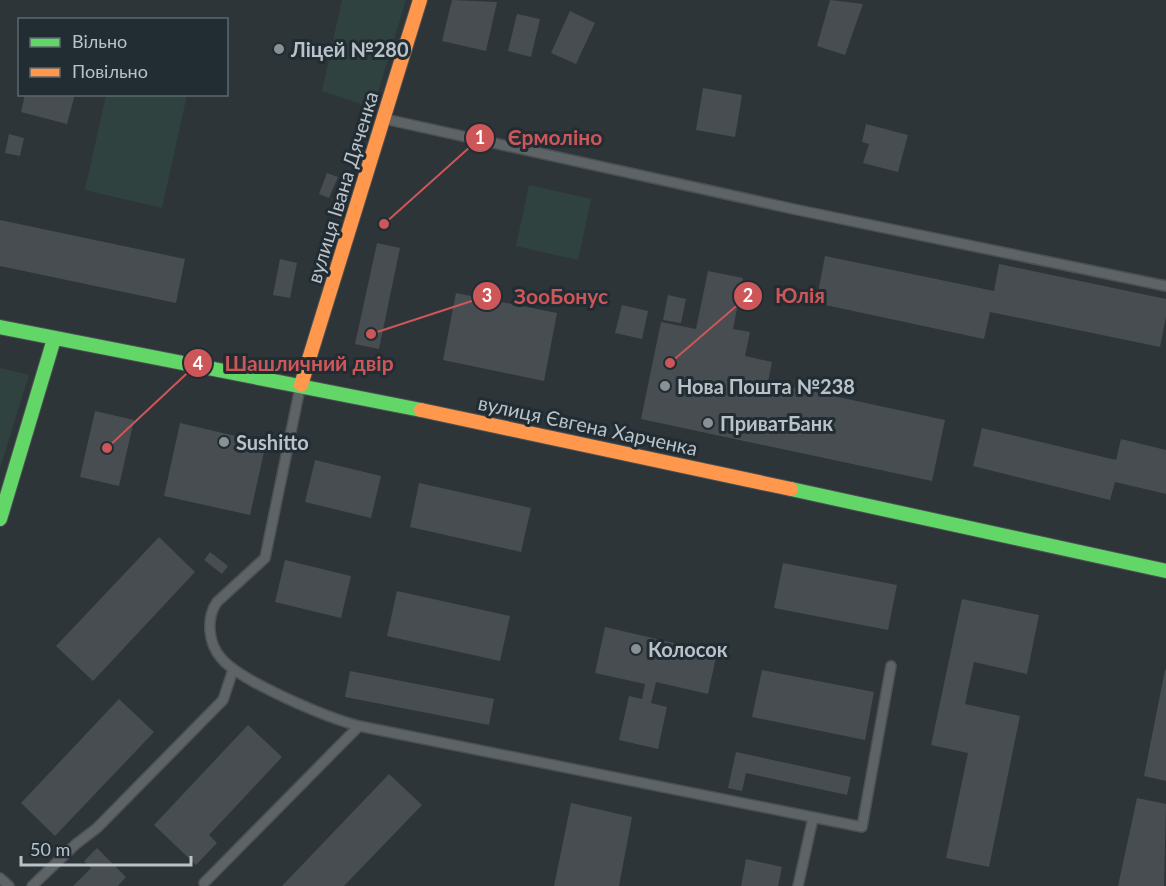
<svg xmlns="http://www.w3.org/2000/svg" width="1166" height="886" font-family="Lato,sans-serif">
  <style>
    .green { fill: #2f423f }
    .building { fill: #474d50 }
    .lines { fill: none; stroke-linecap: round; stroke-linejoin: round }
    .lane-casing { stroke: #4c5053; stroke-width: 12 }
    .fast-casing { stroke: #4c5053; stroke-width: 16 }
    .slow-casing { stroke: #4c5053; stroke-width: 16 }
    .lane { stroke: #5e6366; stroke-width: 9 }
    .fast { stroke: #63d668; stroke-width: 14 }
    .slow { stroke: #ff974d; stroke-width: 14 }
    .poi-dot { fill: #889196; stroke: #212c33; stroke-width: 2 }
    .labels { text-anchor: middle; dominant-baseline: central; stroke-width: 6; stroke-linejoin: round; paint-order: stroke }
    .poi-label { font-size: 20px; font-weight: bold; fill: #b9c2c8; stroke: #212c33; text-anchor: start }
    .street-label { font-size: 20px; fill: #b9c2c8; stroke: #212c33 }
    .leader { fill: none; stroke: #cd5658; stroke-width: 2 }
    .callout-dot { fill: #cd5658; stroke: #212c33; stroke-width: 2 }
    .mark-label { font-size: 18px; text-anchor: middle; font-weight: bold; fill: #fff }
    .callout-label { font-size: 21px; text-anchor: middle; font-weight: bold; fill: #cd5658; stroke: #212c33; stroke-width: 6; stroke-linejoin: round; paint-order: stroke }
  </style>
  <rect width="100%" height="100%" fill="#2e3539"/>
  <path class="green" d="M342,0H406L373,108L322,91Z
    M106,95H187L162,208L85,190Z
    M529,185L591,199L578,260L516,246Z
    M0,368L29,375L0,468Z"/>
  <path class="building" d="M452,0L497,2L486,51L442,41Z
    M830,0L863,4L845,55L817,46Z
    M570,11L595,23L576,64L551,53Z
    M517,14L540,19L531,57L508,51Z
    M703,88L742,95L735,137L696,130Z
    M25,94H75L67,124L21,112Z
    M866,124L908,135L898,172L863,163L869,144L862,142Z
    M9,134L24,138L20,156L5,153Z
    M327,173L338,177L329,198L319,194Z
    M0,220L185,259L176,303L0,266Z
    M377,243L400,248L379,349L355,344Z
    M825,256L994,291L999,264L1166,299V316L1160,347L990,312L984,339L816,303Z
    M280,259L297,263L290,298L273,295Z
    M708,271L743,278L733,329L750,332L745,356L772,362L768,382L945,420L932,481L641,419L661,322L696,329Z
    M456,293L557,313L544,381L443,360Z
    M668,295L686,299L681,323L663,320Z
    M622,305L648,311L642,339L615,333Z
    M95,411L134,420L119,486L80,477Z
    M180,423L266,443L250,515L164,496Z
    M982,428L1116,460L1121,439L1166,450V494L1115,482L1110,500L973,466Z
    M315,460L381,476L371,518L305,502Z
    M419,483L531,508L521,552L410,527Z
    M159,537L195,572L93,681L56,646Z
    M210,552L228,566L222,574L204,560Z
    M285,560L351,576L341,618L275,602Z
    M783,563L897,585L888,630L774,608Z
    M397,591L510,616L500,661L387,636Z
    M962,599L1039,615L1027,674L974,662L965,704L1020,716L989,867L946,858L968,753L931,745Z
    M605,627L717,653L708,694L656,682L651,703L667,707L658,749L619,740L629,696L642,699L645,684L595,673Z
    M762,670L874,692L865,740L752,717Z
    M1165,670H1166V781L1144,776Z
    M350,671L494,699L489,725L345,697Z
    M119,699L154,732L55,836L21,803Z
    M248,725L282,757L209,835L217,843L196,865L154,825Z
    M736,752L851,777L847,795L746,773L742,791L728,788Z
    M389,774L422,805L344,886H282Z
    M1137,798L1166,804L1164,886H1118Z
    M571,803L632,817L619,886H554Z
    M97,848L126,877L118,886H73L91,868L84,861Z
    M746,859L782,867L778,886H741Z"/>
  <g class="lines">
    <g class="lane-casing">
      <path id="lane" d="M385,119L798,210L1166,286
        M300,388L265,558L217,602C206,618 208,643 221,658C241,682 328,718 359,726L862,827L891,666
        M0,878L9,886
        M204,883L359,726
        M32,886L76,844L97,828L223,700L233,670
        M798,886L813,818"/>
    </g>
    <g class="fast-casing">
      <path id="fast" d="M0,327L421,410
        M791,489L1166,571
        M0,519L54,339"/>
    </g>
    <g class="slow-casing">
      <path id="slow" d="M301,385L420,0
        M421,410L791,489"/>
    </g>
    <use href="#lane" class="lane"/>
    <use href="#fast" class="fast"/>
    <use href="#slow" class="slow"/>
  </g>
  <g class="poi-dot">
    <circle cx="279" cy="49" r="6"/>
    <circle cx="665" cy="386" r="6"/>
    <circle cx="708" cy="423" r="6"/>
    <circle cx="224" cy="442" r="6"/>
    <circle cx="636" cy="649" r="6"/>
  </g>
  <g class="labels">
    <g class="poi-label">
      <text x="291" y="49">Ліцей №280</text>
      <text x="677" y="386">Нова Пошта №238</text>
      <text x="720" y="423">ПриватБанк</text>
      <text x="236" y="442">Sushitto</text>
      <text x="648" y="649">Колосок</text>
    </g>
    <g class="street-label">
      <text transform="translate(342 187) rotate(-73)">вулиця Івана Дяченка</text>
      <text transform="translate(588 425) rotate(12)">вулиця Євгена Харченка</text>
    </g>
  </g>
  <path class="leader" d="M384 224L480 138M670 363L748 296M371 334L487 296M107 448L198 363"/>
  <g class="callout-dot">
    <circle cx="384" cy="224" r="6"/>
    <circle cx="670" cy="363" r="6"/>
    <circle cx="371" cy="334" r="6"/>
    <circle cx="107" cy="448" r="6"/>
    <circle cx="480" cy="138" r="15"/>
    <circle cx="748" cy="296" r="15"/>
    <circle cx="487" cy="296" r="15"/>
    <circle cx="198" cy="363" r="15"/>
  </g>
  <g class="mark-label">
    <text x="480" y="144">1</text>
    <text x="748" y="302">2</text>
    <text x="487" y="302">3</text>
    <text x="198" y="370">4</text>
  </g>
  <g class="callout-label">
    <text x="555" y="145">Єрмоліно</text>
    <text x="800" y="303">Юлія</text>
    <text x="561" y="304">ЗооБонус</text>
    <text x="309" y="371">Шашличний двір</text>
  </g>
  <rect x="18" y="18" width="210" height="78" fill="#212c33" stroke="#5e686f" stroke-width="1.5"/>
  <rect x="30" y="38" width="30" height="9" fill="#63d668" stroke="#5e686f" stroke-width="1.5"/>
  <text x="72" y="48" font-size="18" fill="#b9c2c8">Вільно</text>
  <rect x="30" y="68" width="30" height="9" fill="#ff974d" stroke="#5e686f" stroke-width="1.5"/>
  <text x="72" y="78" font-size="18" fill="#b9c2c8">Повільно</text>
  <path d="M21 856v9h170v-9" fill="none" stroke="#b9c2c8" stroke-width="3"/>
  <text x="30" y="856" font-size="18" fill="#b9c2c8" stroke="#212c33" stroke-width="4.5" paint-order="stroke">50 m</text>
</svg>
